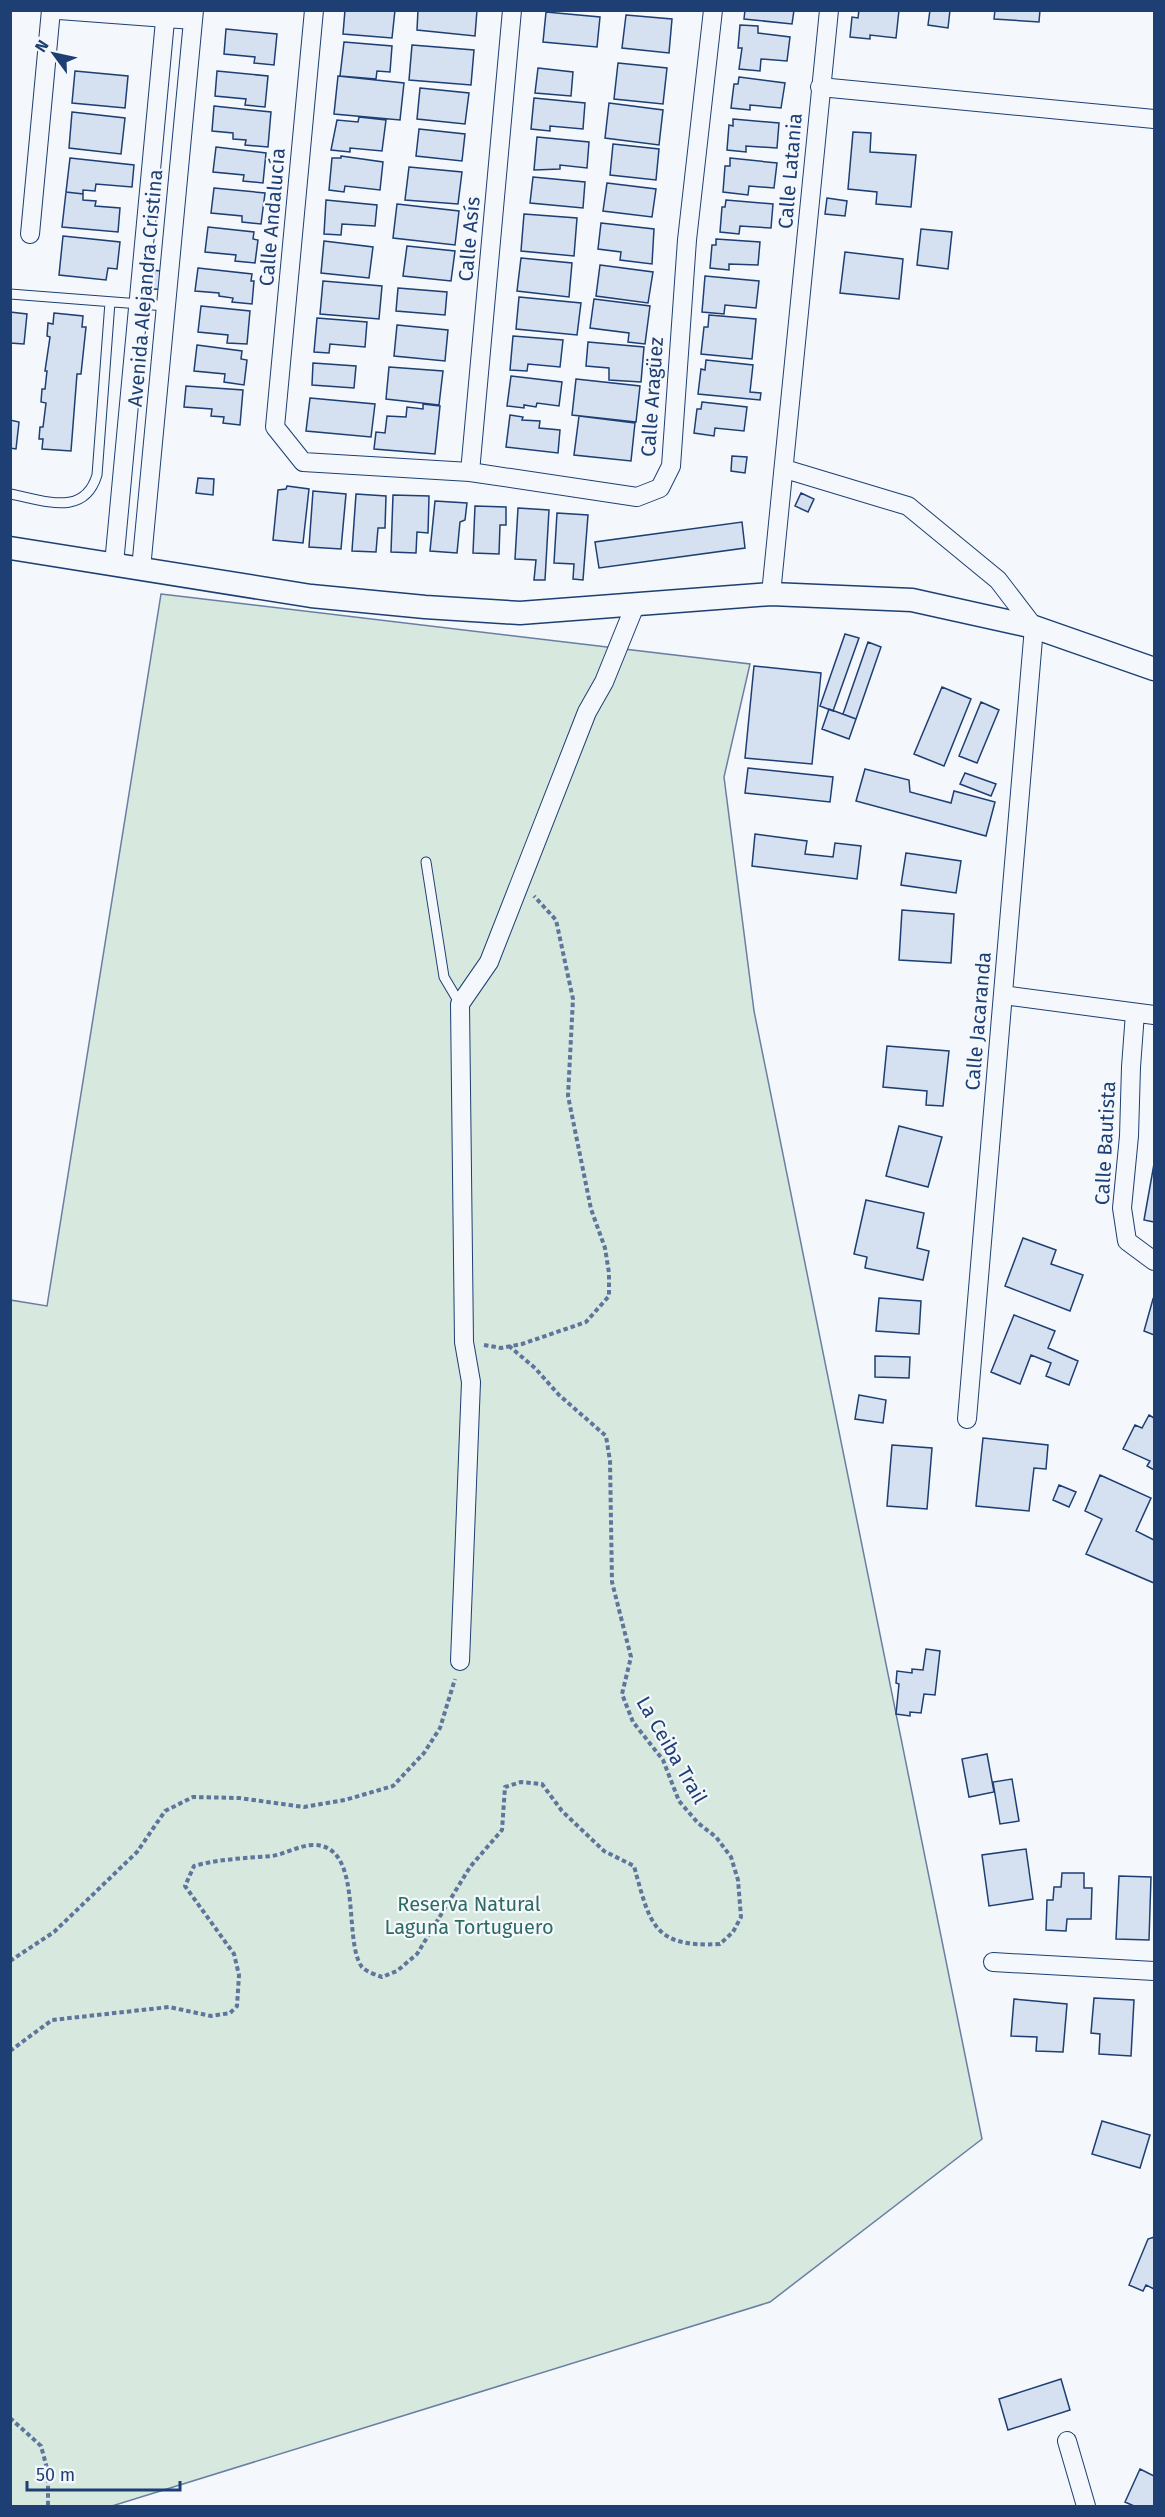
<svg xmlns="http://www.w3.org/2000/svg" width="1165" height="2517" font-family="'Fira Sans',sans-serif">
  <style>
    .green { fill: #d7e8df; stroke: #687fa3; stroke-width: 1.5 }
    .building { fill: #d5e0f0; stroke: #1d3f73; stroke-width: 1.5 }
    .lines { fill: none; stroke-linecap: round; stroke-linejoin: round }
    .service-casing { stroke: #1d3f73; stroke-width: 11 }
    .minor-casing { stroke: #1d3f73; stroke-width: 20 }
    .tertiary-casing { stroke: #1d3f73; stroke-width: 25 }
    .path { stroke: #5e769c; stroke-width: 4; stroke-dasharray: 4.5 3; stroke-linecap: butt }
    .service { stroke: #f4f7fb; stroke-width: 9 }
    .minor { stroke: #f4f7fb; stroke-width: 18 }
    .tertiary { stroke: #f4f7fb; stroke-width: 22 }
    .labels { text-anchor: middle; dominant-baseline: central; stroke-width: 4.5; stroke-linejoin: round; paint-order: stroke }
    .street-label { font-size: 20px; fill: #1d3f73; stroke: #f4f7fb }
    .park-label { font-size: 20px; fill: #2c6c60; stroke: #f4f7fb }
  </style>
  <rect width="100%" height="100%" fill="#f4f7fb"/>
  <path class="green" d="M161,594L750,664L724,777L754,1011L982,2139L770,2302L112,2506H11L10,1300L47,1306Z"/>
  <path class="building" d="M345,10H395L392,38L343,34Z
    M418,10H477L475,36L417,30Z
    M745,10H794L792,24L744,19Z
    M859,10H899L896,38L870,35V39L850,37L852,17L858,18Z
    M930,10H950L948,28L928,25Z
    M995,10H1040L1039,22L994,19Z
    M546,12L600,17L597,47L543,42Z
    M626,15L672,19L669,53L622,48Z
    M740,25L758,26V33L790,37L787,61L761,59L760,71L739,69L742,48H738Z
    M226,29L277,34L274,65L254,63L255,57L224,54Z
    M344,42L392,46L390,72L377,71L376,79L340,76Z
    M412,45L474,50L471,85L409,80Z
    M618,63L667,68L663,104L614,99Z
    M538,68L573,72L571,96L535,93Z
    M75,71L128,76L125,108L72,103Z
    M217,71L268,76L265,107L245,105L246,99L215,96Z
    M338,76L404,83L400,120L334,114Z
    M739,77L785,83L781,108L750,105V110L731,108L734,84H738Z
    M420,88L469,93L465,124L417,119Z
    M534,98L585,103L583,129L550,126V131L531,129Z
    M609,103L663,110L659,145L605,138Z
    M214,106L271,112L268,147L245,145L246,140L233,139V133L212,131Z
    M72,112L125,118L121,154L69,148Z
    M359,117L386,120L382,151L350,148V152L331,150L337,120L358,122Z
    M733,119L779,123L777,148L746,146V152L727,150L729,125L733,126Z
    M419,129L465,134L462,161L416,156Z
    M853,132L871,133L870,152L916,155L911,207L876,204L877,192L848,189Z
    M537,137L589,142L587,168L560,165V169L534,170Z
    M613,144L659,149L656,180L610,175Z
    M216,147L266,153L263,183L243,181L244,175L213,172Z
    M341,156L383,162L380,190L345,186L344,192L329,190L332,158H341Z
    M70,158L134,165L132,187L96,184L95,191L83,190V194L66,192Z
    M730,158L777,163L774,188L749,186L748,195L723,192L725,166H730Z
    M409,167L462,172L458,204L405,200Z
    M533,177L585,182L583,208L530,203Z
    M607,183L656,189L652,217L603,211Z
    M214,188L265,193L261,224L242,222V216L211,213Z
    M66,192L83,194V200L96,201L95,206L120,208L118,232L62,227Z
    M827,198L847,201L845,216L825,214Z
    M326,200L377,205L375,226L342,224L341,235L324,234Z
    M726,200L773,204L771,228L740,226L739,234L720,232L722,207H725Z
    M397,204L459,211L455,245L393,238Z
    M524,214L577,218L574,256L521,251Z
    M601,223L654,229L652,264L620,260L621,252L598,249Z
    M208,227L254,232L253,239L258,240L255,263L235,261L236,255L205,252Z
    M921,229L952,232L948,269L917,265Z
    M63,236L120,242L117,269L108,268L106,280L59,275Z
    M716,239L760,242L758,265L729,264V270L710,268L712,245H716Z
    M324,241L373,247L369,278L321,273Z
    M407,246L455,251L451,281L403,276Z
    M845,252L903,259L899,299L840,293Z
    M521,258L572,263L569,297L517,291Z
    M600,265L653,272L648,303L596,296Z
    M198,268L252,274L251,281H254L252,304L232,302L233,298L219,296V293L195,291Z
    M144,269L168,272L166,290L142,288Z
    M705,276L759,281L756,308L725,305L724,314L702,312Z
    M323,281L382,286L379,319L320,314Z
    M398,288L447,292L445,315L396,311Z
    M519,297L581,303L577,335L516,329Z
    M594,299L650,306L645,344L628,342L629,333L590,328Z
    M201,306L250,311L247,344L227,343L228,335L198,332Z
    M10,312L27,314L24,344L10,343Z
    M54,313L83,316L82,327H86L81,374H77L71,451L42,449L43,439H39L40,427H43L46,403L41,402L42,389H45L47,371H45L50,337L47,336L48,323L53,324Z
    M709,315L756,319L752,359L701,354L704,327H708Z
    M317,318L367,322L365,347L330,344L329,353L314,352Z
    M397,325L448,330L445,361L394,356Z
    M513,336L563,340L560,367L528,364L527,371L510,370Z
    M588,342L644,347L641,382L609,380V368L586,366Z
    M197,345L242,351L241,359L247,360L244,385L224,382L225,374L194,371Z
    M706,360L753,365L750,392L761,393L760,400L698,394L701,369L705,370Z
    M313,363L356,366L354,388L312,385Z
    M389,367L443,371L439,405L386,399Z
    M511,376L562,382L559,406L537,403L536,407L524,405V408L507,406Z
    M576,379L640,386L636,422L572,415Z
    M186,386L243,390L240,425L223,423L224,417L211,416L212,409L184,407Z
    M310,398L375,404L371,437L306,431Z
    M702,402L747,407L744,431L715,428L714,436L694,433L697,409H701Z
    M423,404L440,406L435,454L374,449L376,432L385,433L387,416L406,417L407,407L423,409Z
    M510,415L523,417L522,420L540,421L539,428L560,430L558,453L506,447Z
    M579,416L635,423L631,461L574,455Z
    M10,420L19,422L16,449L10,448Z
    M732,456L747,457L745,473L731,471Z
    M198,478L214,479L213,495L196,493Z
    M287,486L309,489L303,543L273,540L278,490L286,489Z
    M313,491L346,494L341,549L309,547Z
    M801,493L814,499L808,512L795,506Z
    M356,494L386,496L385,528H378L376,552L352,551Z
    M393,495L429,496L428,533L417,532L416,553L391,552Z
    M435,501L467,503L465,520L460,522L457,553L430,551Z
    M475,506L506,507V525H500L499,554L473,553Z
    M518,508L549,510L545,580H534L536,560L515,559Z
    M557,513L588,515L583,580L573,579L574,564L554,563Z
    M742,522L745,548L599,568L595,542Z
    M845,634L859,638L833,711L820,706Z
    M868,642L881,647L856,719L843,714Z
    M754,666L821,673L812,764L745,758Z
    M942,687L971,699L944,766L914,754Z
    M981,702L999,710L977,763L959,756Z
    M829,709L856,719L849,739L822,729Z
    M748,768L833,777L830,802L745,793Z
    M865,769L909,780L910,792L951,803L954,791L995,802L986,836L856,801Z
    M965,773L996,784L991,796L960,784Z
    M755,834L807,841L805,854L833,857L835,843L861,846L857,879L752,866Z
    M906,853L961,861L956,893L901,885Z
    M902,910L954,914L951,963L899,960Z
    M887,1046L949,1051L943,1106L926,1105L927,1091L883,1087Z
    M899,1126L942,1137L928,1187L886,1176Z
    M1154,1164V1222L1144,1220Z
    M866,1200L924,1213L917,1248L929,1251L923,1280L865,1268L867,1257L854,1254Z
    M1023,1238L1056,1250L1051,1264L1083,1275L1070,1311L1005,1286Z
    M879,1298L921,1301L919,1334L876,1331Z
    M1153,1299L1154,1300V1335L1144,1331Z
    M1014,1315L1055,1331L1048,1348L1078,1361L1069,1385L1046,1376L1051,1363L1031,1355L1020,1384L991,1372Z
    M875,1356L910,1357L909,1378L875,1377Z
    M859,1395L886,1400L883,1423L855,1419Z
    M1149,1415L1154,1418V1470L1147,1466L1150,1461L1123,1449L1135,1425L1142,1428Z
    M983,1438L1048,1445L1046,1469L1034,1468L1029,1511L976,1506Z
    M892,1445L932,1448L927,1509L887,1506Z
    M1100,1475L1151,1498L1136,1531L1154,1540V1583L1086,1554L1102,1519L1085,1511Z
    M1059,1485L1076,1492L1069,1507L1053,1500Z
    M926,1649L940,1651L935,1695L924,1694L921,1713L910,1712V1716L896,1714L899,1684L896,1683L897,1671L912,1673V1669L923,1670Z
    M987,1754L994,1792L969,1797L962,1759Z
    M1012,1779L1019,1821L1000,1824L993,1782Z
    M1026,1849L1033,1899L989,1906L982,1855Z
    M1062,1873H1084V1888H1092L1091,1919H1067L1066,1931L1046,1930L1047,1900H1053L1054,1887H1061Z
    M1119,1876L1151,1877L1149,1940L1116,1939Z
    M1094,1998L1134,2000L1131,2056L1099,2054L1100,2034L1091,2033Z
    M1014,1999L1067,2004L1063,2052L1036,2051L1037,2037L1011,2036Z
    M1102,2121L1150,2135L1140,2168L1092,2154Z
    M1154,2237V2289L1146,2285L1143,2291L1129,2285L1148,2239Z
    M1061,2379L1070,2410L1008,2430L999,2399Z
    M1140,2469L1154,2476V2506H1134L1125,2502Z"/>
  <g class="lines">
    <g class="service-casing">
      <path id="service" d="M10,294L166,306
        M10,494C44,500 84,518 97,475L110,302
        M426,862L444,977L460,1004"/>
    </g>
    <g class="minor-casing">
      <path id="minor" d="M59,10L193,20
        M314,10L275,427L303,462L470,472L637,497L660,488L671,466L687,240L713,10
        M820,87L1154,119
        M30,234L51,10
        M785,469L908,506L998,580L1034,627L967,1419
        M470,472L512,10
        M114,564L166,10
        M141,569L194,10
        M771,594L829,10
        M1003,995L1154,1015
        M1135,1013L1131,1067L1129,1136L1122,1208L1127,1241L1154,1261
        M460,1661L471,1382L464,1342L460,1004L489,962L587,712L604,682L636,603
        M993,1962L1154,1971
        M1067,2441L1086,2506"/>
    </g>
    <g class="tertiary-casing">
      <path id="tertiary" d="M10,548L311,596L425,607L520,613L771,594L912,600L1034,627L1154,669"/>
    </g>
    <path class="path" d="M484,1345L501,1348L522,1344L586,1322L609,1296V1273L605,1248L591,1209L568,1096L573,999L556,920L534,896
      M10,1961L54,1932L137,1852L165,1811L193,1797L239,1798L304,1807L345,1800L393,1786L424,1753L440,1728L455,1679
      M10,2051L52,2020L169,2007L211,2016L230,2013L237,2006L239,1975L234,1954L185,1886L194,1866C219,1859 246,1858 272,1856C285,1854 298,1846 312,1845C365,1843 342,1941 362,1967C367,1972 376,1975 382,1977L397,1971L417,1954L470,1867L502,1830L505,1787L521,1782L542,1784L562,1811L604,1851L634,1866C650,1924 653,1948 720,1944L733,1932L741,1917L738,1880L731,1857L716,1837L698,1823L679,1801L663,1760L633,1722L622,1694L631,1657L612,1582L610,1461L606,1436L559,1395L535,1368L509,1346
      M10,2418L41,2446L48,2472V2506"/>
    <use href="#service" class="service"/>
    <use href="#minor" class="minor"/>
    <use href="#tertiary" class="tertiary"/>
  </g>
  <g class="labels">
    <g class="street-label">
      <text transform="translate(790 171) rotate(-85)">Calle Latania</text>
      <text transform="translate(272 217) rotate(-85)">Calle Andalucía</text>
      <text transform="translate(469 239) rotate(-85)">Calle Asís</text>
      <text transform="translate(145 288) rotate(-85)">Avenida Alejandra Cristina</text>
      <text transform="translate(652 397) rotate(-86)">Calle Aragüez</text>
      <text transform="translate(978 1021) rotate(-85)">Calle Jacaranda</text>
      <text transform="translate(1105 1143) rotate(-87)">Calle Bautista</text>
      <text transform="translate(672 1750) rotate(60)">La Ceiba Trail</text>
    </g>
    <g class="park-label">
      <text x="469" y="1904">Reserva Natural<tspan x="469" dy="23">Laguna Tortuguero</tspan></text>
    </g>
  </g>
  <rect width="1165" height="2517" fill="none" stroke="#1d3f73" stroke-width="24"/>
  <g transform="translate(54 54) rotate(303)" stroke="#f4f7fb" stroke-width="4.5" paint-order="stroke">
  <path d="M0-4.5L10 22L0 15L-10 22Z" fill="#1d3f73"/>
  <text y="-9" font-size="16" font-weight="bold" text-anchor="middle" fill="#1d3f73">N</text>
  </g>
  <path d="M27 2481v9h153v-9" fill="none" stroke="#1d3f73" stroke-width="3"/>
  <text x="36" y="2481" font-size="18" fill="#1d3f73" stroke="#f4f7fb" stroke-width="4.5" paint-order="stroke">50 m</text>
</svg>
